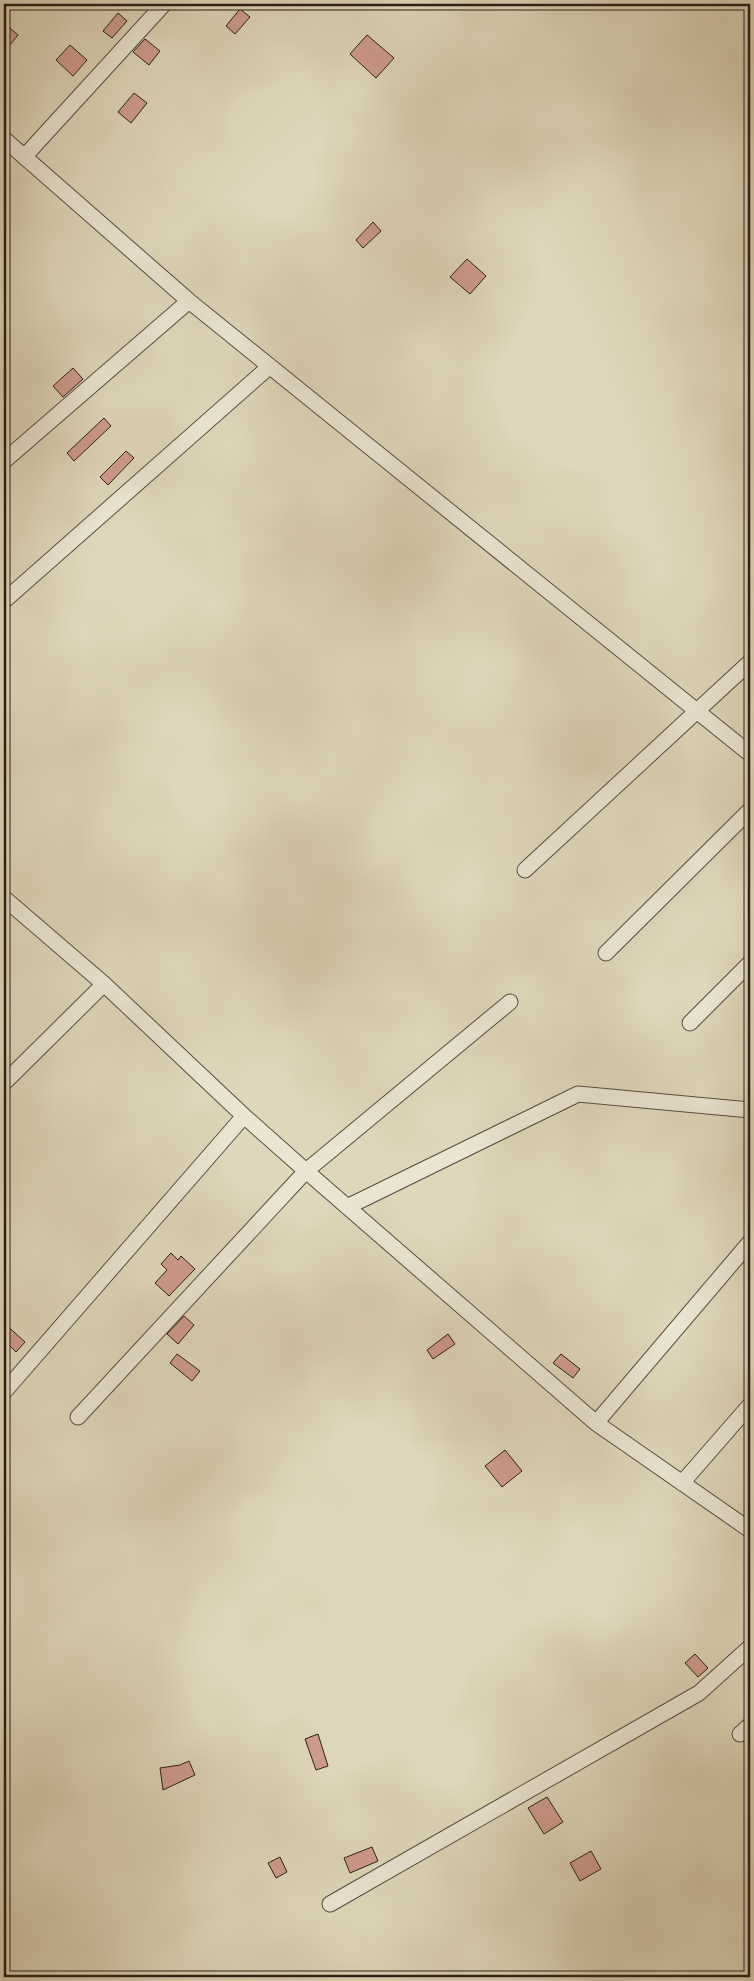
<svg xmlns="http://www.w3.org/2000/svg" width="754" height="1981" font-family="'IM FELL English',serif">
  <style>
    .building { fill: #cf9b8e; stroke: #281f16 }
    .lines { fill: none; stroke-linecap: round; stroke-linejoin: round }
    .minor-casing { stroke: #564d3f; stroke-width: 17 }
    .minor { stroke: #eae5d3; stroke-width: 15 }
  </style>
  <rect width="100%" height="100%" fill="#dfd7bb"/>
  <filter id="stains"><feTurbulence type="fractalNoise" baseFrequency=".004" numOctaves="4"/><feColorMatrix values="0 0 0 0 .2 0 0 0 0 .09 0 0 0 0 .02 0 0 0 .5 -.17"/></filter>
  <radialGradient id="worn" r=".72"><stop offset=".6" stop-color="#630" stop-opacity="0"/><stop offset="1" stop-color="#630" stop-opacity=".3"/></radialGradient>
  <path class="building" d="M240,9L250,17L235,34L226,26Z
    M118,13L127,21L112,38L103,31Z
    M4,23L18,35L10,45L4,39Z
    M367,35L394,58L376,78L350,54Z
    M145,39L160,51L149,65L133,52Z
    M70,45L87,60L73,76L56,60Z
    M134,93L147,103L131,123L118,112Z
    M373,222L381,231L363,248L356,240Z
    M467,259L486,276L470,294L450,277Z
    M73,368L83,379L63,397L53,386Z
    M104,418L111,426L74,461L67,453Z
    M126,451L134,458L108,485L100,477Z
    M171,1253L178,1260L181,1256L195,1269L169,1296L155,1283L167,1270L161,1264Z
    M184,1316L194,1325L178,1344L167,1334Z
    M4,1323L25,1342L16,1352L4,1340Z
    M448,1334L455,1344L433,1359L427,1350Z
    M177,1354L200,1371L192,1381L170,1363Z
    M561,1354L580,1369L573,1378L553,1363Z
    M505,1450L522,1471L502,1487L485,1466Z
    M695,1654L708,1668L698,1677L685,1663Z
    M318,1734L328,1766L316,1770L305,1739Z
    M189,1761L195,1775L163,1790L160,1768L180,1765Z
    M547,1797L563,1822L544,1834L528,1808Z
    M372,1847L378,1861L350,1873L344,1858Z
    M591,1851L601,1869L580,1881L570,1863Z
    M280,1857L287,1872L276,1878L268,1863Z"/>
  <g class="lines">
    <g class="minor-casing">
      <path id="minor" d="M4,139L189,301L750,754
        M24,157L164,4
        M4,461L189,301
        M4,601L269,367
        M525,870L750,662
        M4,898L104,984L244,1116L306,1171L596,1423L750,1530
        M606,953L750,810
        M690,1023L750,963
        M4,1083L104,984
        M347,1207L578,1094L750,1110
        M4,1392L244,1116
        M78,1417L306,1171L510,1002
        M596,1423L750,1242
        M682,1483L750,1405
        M740,1734L750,1725
        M330,1904L699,1693L750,1647"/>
    </g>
    <use href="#minor" class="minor"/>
  </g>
  <rect width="754" height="1981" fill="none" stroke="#dfd7bb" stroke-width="20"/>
  <rect x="5" y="5" width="744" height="1971" fill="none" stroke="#281f16" stroke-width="2.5"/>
  <rect x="10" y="10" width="734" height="1961" fill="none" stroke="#281f16"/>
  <rect width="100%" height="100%" filter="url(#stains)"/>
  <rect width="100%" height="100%" fill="url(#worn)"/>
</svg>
